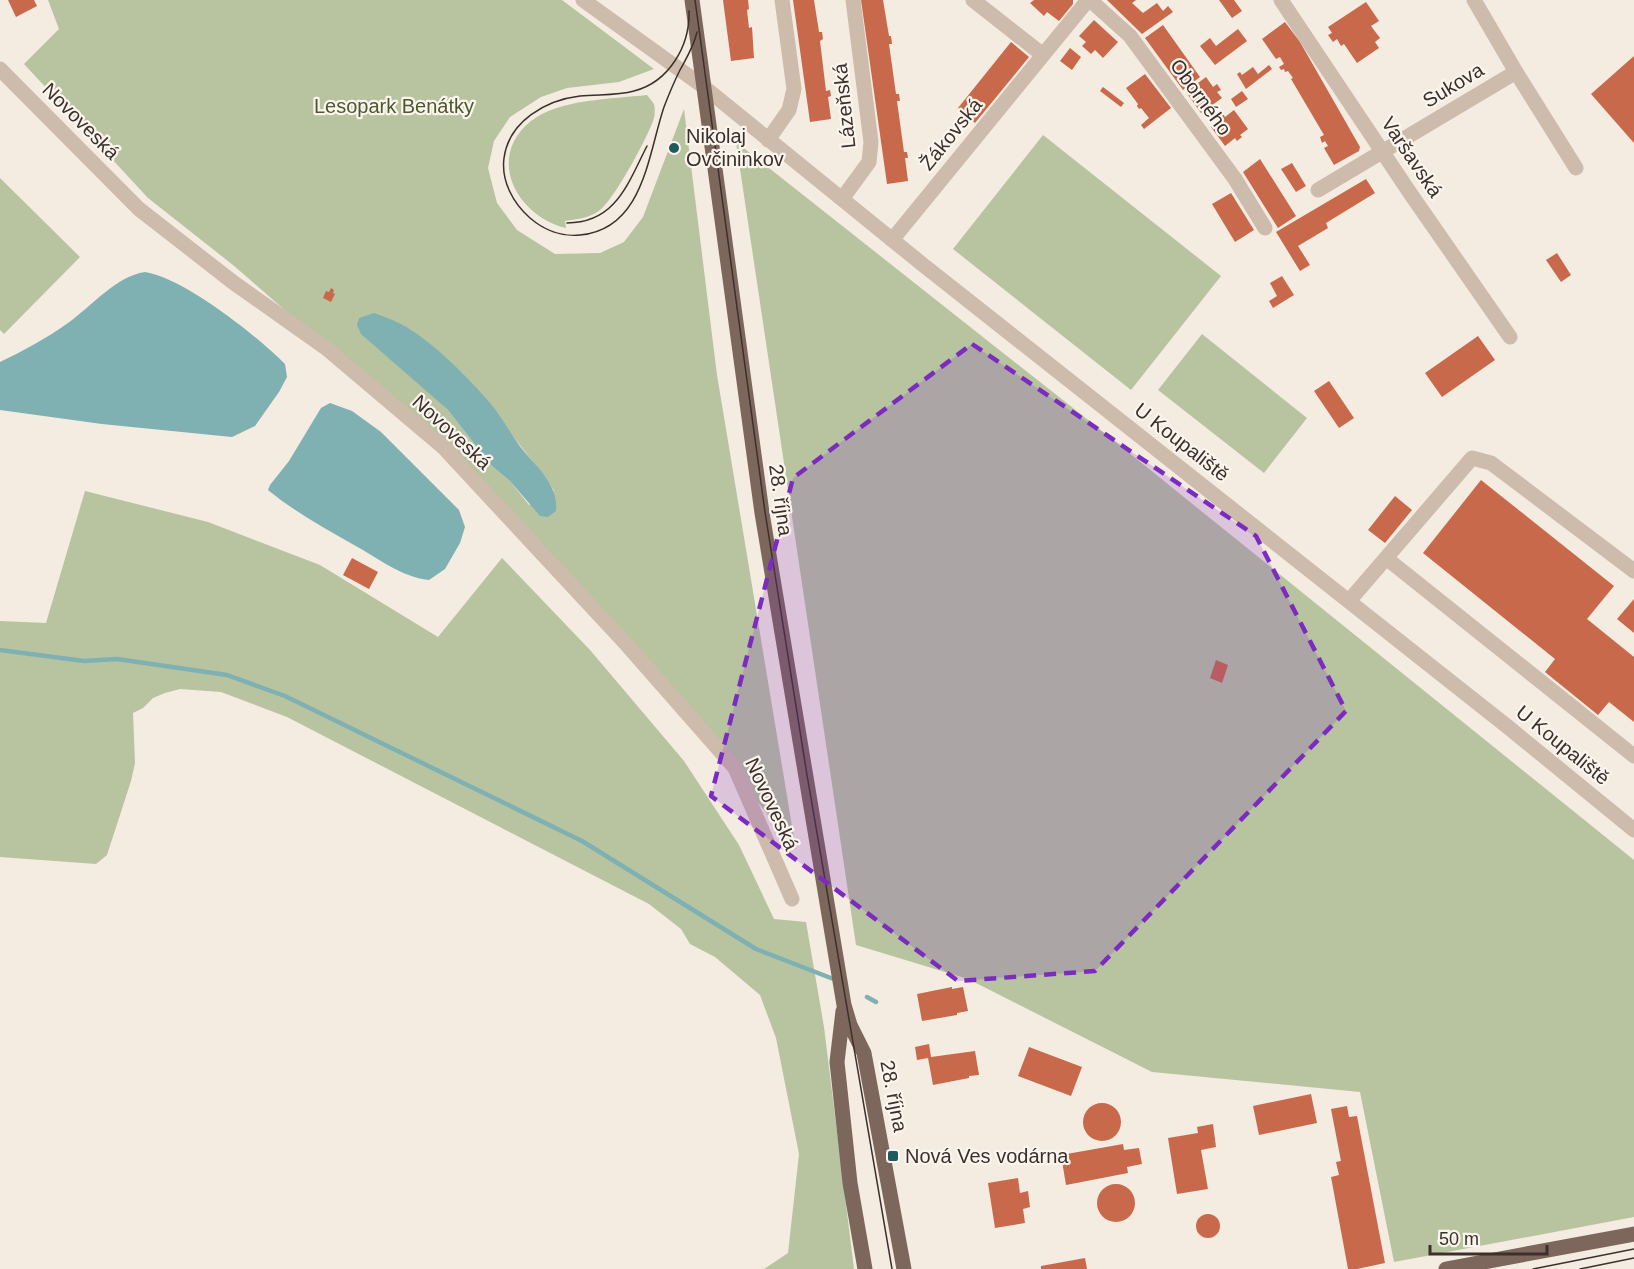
<svg xmlns="http://www.w3.org/2000/svg" width="1634" height="1269" font-family="Helvetica,sans-serif">
  <style>
    .green { fill: #b8c4a0; fill-rule: evenodd }
    .water { fill: #7fb0b2 }
    .lines { fill: none; stroke-linecap: round; stroke-linejoin: round }
    .stream { stroke: #7fb0b2; stroke-width: 4.5 }
    .building { fill: #c8694b }
    .minor { stroke: #cdbbac; stroke-width: 15 }
    .major { stroke: #7d675c; stroke-width: 15 }
    .tram { stroke: #3b302b; stroke-width: 1.5 }
    .marked { fill: #7b2cbf; fill-opacity: 0.2; stroke: #7b2cbf; stroke-width: 4.5; stroke-dasharray: 12 8; stroke-linejoin: round }
    .poi-dot { fill: #1f5a5e; stroke: #fbf5ee; stroke-width: 2 }
    .labels { text-anchor: middle; dominant-baseline: central; stroke-width: 4.5; stroke-linejoin: round; paint-order: stroke }
    .street-label { font-size: 20px; fill: #3b302b; stroke: #fbf5ee }
    .park-label { font-size: 20px; fill: #4a5a2e; stroke: #fbf5ee }
    .poi-label { font-size: 20px; fill: #3b302b; stroke: #fbf5ee; text-anchor: start }
  </style>
  <rect width="100%" height="100%" fill="#f4ebe1"/>
  <path class="green" d="M48,0H562L654,69L619,82L567,88L541,97L510,117L494,141L488,168L497,203L517,230L555,254L600,253L624,242L643,217L684,109L717,375L796,850L628,640L445,450L233,265L148,198L24,64L59,29ZM401,324L427,343L463,374L547,479L554,491L529,505L510,481L492,466L447,409L428,390Z
    M647,95L654,104C655,109 655,113 654,118C649,135 614,200 600,210C590,218 578,219 565,221L566,228C517,216 485,158 531,121C559,99 612,99 647,95Z
    M1043,135L1221,276L1131,390L953,249Z
    M736,142L1097,427L1634,860V1217L1394,1262L1360,1092L1152,1072L968,979L856,945Z
    M0,178L80,257L4,334L0,330Z
    M1202,334L1307,418L1264,473L1158,390Z
    M85,491L208,522L320,565L438,637L502,558L590,650L684,761L739,845L774,919L806,922L824,1027L854,1269H764L788,1253L799,1154L776,1038L760,995L715,957L690,944L681,929L649,904L287,717L221,692L180,689L165,693L153,698L143,708L133,713L135,763L131,781L107,855L96,864L0,857V621L46,623Z"/>
  <path class="water" d="M145,272C184,278 256,335 285,364L287,377L279,392L255,426L232,437L102,424L0,410V362C23,351 47,338 68,323C92,306 116,276 145,272Z
    M374,313C382,316 391,319 399,323C429,338 468,377 490,403C501,416 509,431 519,445C534,465 559,483 556,511L548,517L540,516L510,481L492,466L447,409L361,334L357,325L359,318Z
    M330,403L352,411L381,432L459,510L465,527L460,543L445,569L429,580C401,577 378,558 354,545C324,528 295,512 268,490L270,485L289,461L321,408Z"/>
  <g class="lines">
    <path class="stream" d="M0,650L84,661L117,659L227,675L285,696L582,841L756,949L836,980
      M867,997L876,1002"/>
  </g>
  <path class="building" d="M8,0H34L37,6L16,17Z
    M723,0H748L749,9L747,10L749,28L752,27L754,58L731,61Z
    M793,0H814L819,32H822L823,39L820,41L826,91L830,90L831,96L828,97L831,119L810,122Z
    M861,0H883L889,36H891L892,44H889L896,94H899L900,101H897L904,152H907L908,158H905L908,181L887,184Z
    M1034,0H1073V4L1059,21L1047,12L1044,16L1030,3Z
    M1107,0H1136L1132,3L1143,13L1157,3L1163,11L1168,6L1173,12L1142,34Z
    M1219,0H1234L1242,11L1232,18Z
    M1366,2L1379,21L1371,26L1380,38L1375,42L1379,48L1357,63L1344,44L1341,46L1337,39L1333,42L1328,35L1332,33L1328,27Z
    M1094,20L1118,42L1103,58L1095,50L1091,54L1082,46L1086,42L1079,36Z
    M1285,22L1300,42L1360,147L1359,151L1334,165L1324,148L1328,146L1325,141L1322,143L1320,137L1324,135L1291,79L1293,78L1288,71L1285,72L1284,69L1281,70L1279,67L1284,64L1280,57L1276,59L1262,39Z
    M1163,25L1200,77L1183,90L1145,38Z
    M1238,29L1247,41L1215,65L1200,46L1210,38L1216,46Z
    M1011,42L1029,57L975,123L958,108Z
    M1070,48L1081,57L1072,70L1060,61Z
    M1634,56V143L1591,94Z
    M1269,65L1272,69L1246,89L1237,74L1240,72L1242,75L1253,67L1258,74Z
    M1145,74L1171,108L1144,129L1141,125L1149,118L1141,108L1139,109L1137,106L1138,104L1126,88Z
    M1206,77L1213,87L1217,84L1221,90L1217,92L1222,98L1201,113L1186,92Z
    M1103,87L1124,103L1121,107L1100,91Z
    M1242,91L1248,99L1236,107L1231,99Z
    M1234,110L1248,129L1240,135L1242,137L1237,141L1235,138L1225,146L1211,127L1219,121L1217,119L1223,114L1225,117Z
    M1260,159L1296,216L1278,228L1243,172Z
    M1292,163L1306,186L1296,192L1281,169Z
    M1366,179L1375,193L1326,223L1328,228L1298,246L1310,265L1300,271L1276,232Z
    M1231,193L1254,230L1235,242L1212,204Z
    M1557,253L1571,275L1561,282L1546,260Z
    M1282,276L1294,295L1273,308L1269,301L1277,296L1270,283Z
    M331,288L334,290L333,293L335,294L331,302L323,298L326,291L329,292Z
    M1478,336L1495,360L1442,397L1425,373Z
    M1329,381L1354,418L1339,428L1314,391Z
    M1481,480L1614,586L1587,619L1634,657V722L1609,702L1598,715L1545,672L1555,659L1423,553Z
    M1395,496L1412,510L1385,543L1368,530Z
    M352,558L378,572L369,589L343,575Z
    M1634,599V633L1617,619Z
    M1216,660L1228,665L1222,683L1210,678Z
    M952,987V989L963,987L968,1011L957,1013V1015L922,1021L917,994Z
    M929,1044L931,1057L975,1051L979,1075L969,1076V1078L933,1085L928,1058L917,1060L915,1047Z
    M1029,1047L1082,1067L1071,1096L1018,1076Z
    M1311,1094L1317,1123L1259,1135L1253,1106Z
    M1083 1122a19 19 0 1 1 38 0a19 19 0 1 1-38 0Z
    M1347,1106L1349,1117L1357,1116L1385,1263L1357,1269H1348L1331,1177L1339,1175L1336,1162L1341,1161L1331,1109Z
    M1213,1124L1216,1147L1201,1150L1208,1189L1177,1194L1168,1138L1198,1133L1197,1127Z
    M1123,1144L1124,1150L1139,1148L1142,1164L1127,1167L1128,1173L1066,1185L1061,1155Z
    M1018,1178L1020,1193L1028,1191L1030,1207L1023,1209L1025,1223L995,1228L988,1183Z
    M1097 1203a19 19 0 1 1 38 0a19 19 0 1 1-38 0Z
    M1196 1226a12 12 0 1 1 24 0a12 12 0 1 1-24 0Z
    M1085,1258L1087,1269H1041V1266Z"/>
  <g class="lines">
    <path class="minor" d="M583,0L704,87L922,264L1508,727L1634,830
      M973,0L1043,55
      M1090,0L1130,36L1235,179L1265,228
      M1281,0L1410,193L1510,337
      M1474,0L1516,72L1576,168
      M0,69L139,209L234,283L326,348L443,447L627,645L735,768L792,899
      M768,140L789,110L794,89L782,0
      M1318,190L1516,72
      M842,199L869,162L871,142L853,0
      M892,240L1088,0
      M1386,558L1634,756
      M1349,601L1472,458L1491,463L1634,571"/>
    <path class="major" d="M692,0L762,513L844,1005L850,1025L864,1053L904,1269
      M843,1011L837,1062L850,1183L865,1269
      M1446,1269L1634,1234"/>
    <path class="tram" d="M695,0L765,512L807,775L892,1269
      M689,11C690,46 669,82 634,91C616,96 598,94 580,96C546,100 509,121 504,158C501,181 513,203 530,218C544,230 562,237 580,235C644,229 648,154 664,107C669,94 674,82 680,70C687,57 694,46 697,32
      M567,223C616,223 628,183 647,146
      M1533,1269L1634,1249
      M1580,1269L1634,1258"/>
  </g>
  <path class="marked" d="M972,344L1256,536L1346,711L1095,971L958,981L711,796L793,478Z"/>
  <g class="poi-dot">
    <circle cx="674" cy="148" r="6"/>
    <rect x="887" y="1150" width="12" height="12" rx="3"/>
  </g>
  <g class="labels">
    <g class="street-label">
      <text transform="translate(1453 85) rotate(-31)">Sukova</text>
      <text transform="translate(1201 97) rotate(54)">Oborného</text>
      <text transform="translate(844 106) rotate(-96)">Lázeňská</text>
      <text transform="translate(81 121) rotate(45)">Novoveská</text>
      <text transform="translate(951 134) rotate(-51)">Žákovská</text>
      <text transform="translate(1412 157) rotate(56)">Varšavská</text>
      <text transform="translate(452 432) rotate(43)">Novoveská</text>
      <text transform="translate(1182 442) rotate(38)">U Koupaliště</text>
      <text transform="translate(781 500) rotate(82)">28. října</text>
      <text transform="translate(1563 745) rotate(39)">U Koupaliště</text>
      <text transform="translate(772 804) rotate(65)">Novoveská</text>
      <text transform="translate(894 1096) rotate(79)">28. října</text>
    </g>
    <g class="park-label">
      <text x="394" y="106">Lesopark Benátky</text>
    </g>
    <g class="poi-label">
      <text x="686" y="136">Nikolaj<tspan x="686" dy="23">Ovčininkov</tspan></text>
      <text x="905" y="1156">Nová Ves vodárna</text>
    </g>
  </g>
  <path d="M1430 1245v9h117v-9" fill="none" stroke="#3b302b" stroke-width="3"/>
  <text x="1439" y="1245" font-size="18" fill="#3b302b" stroke="#fbf5ee" stroke-width="4.5" paint-order="stroke">50 m</text>
</svg>
